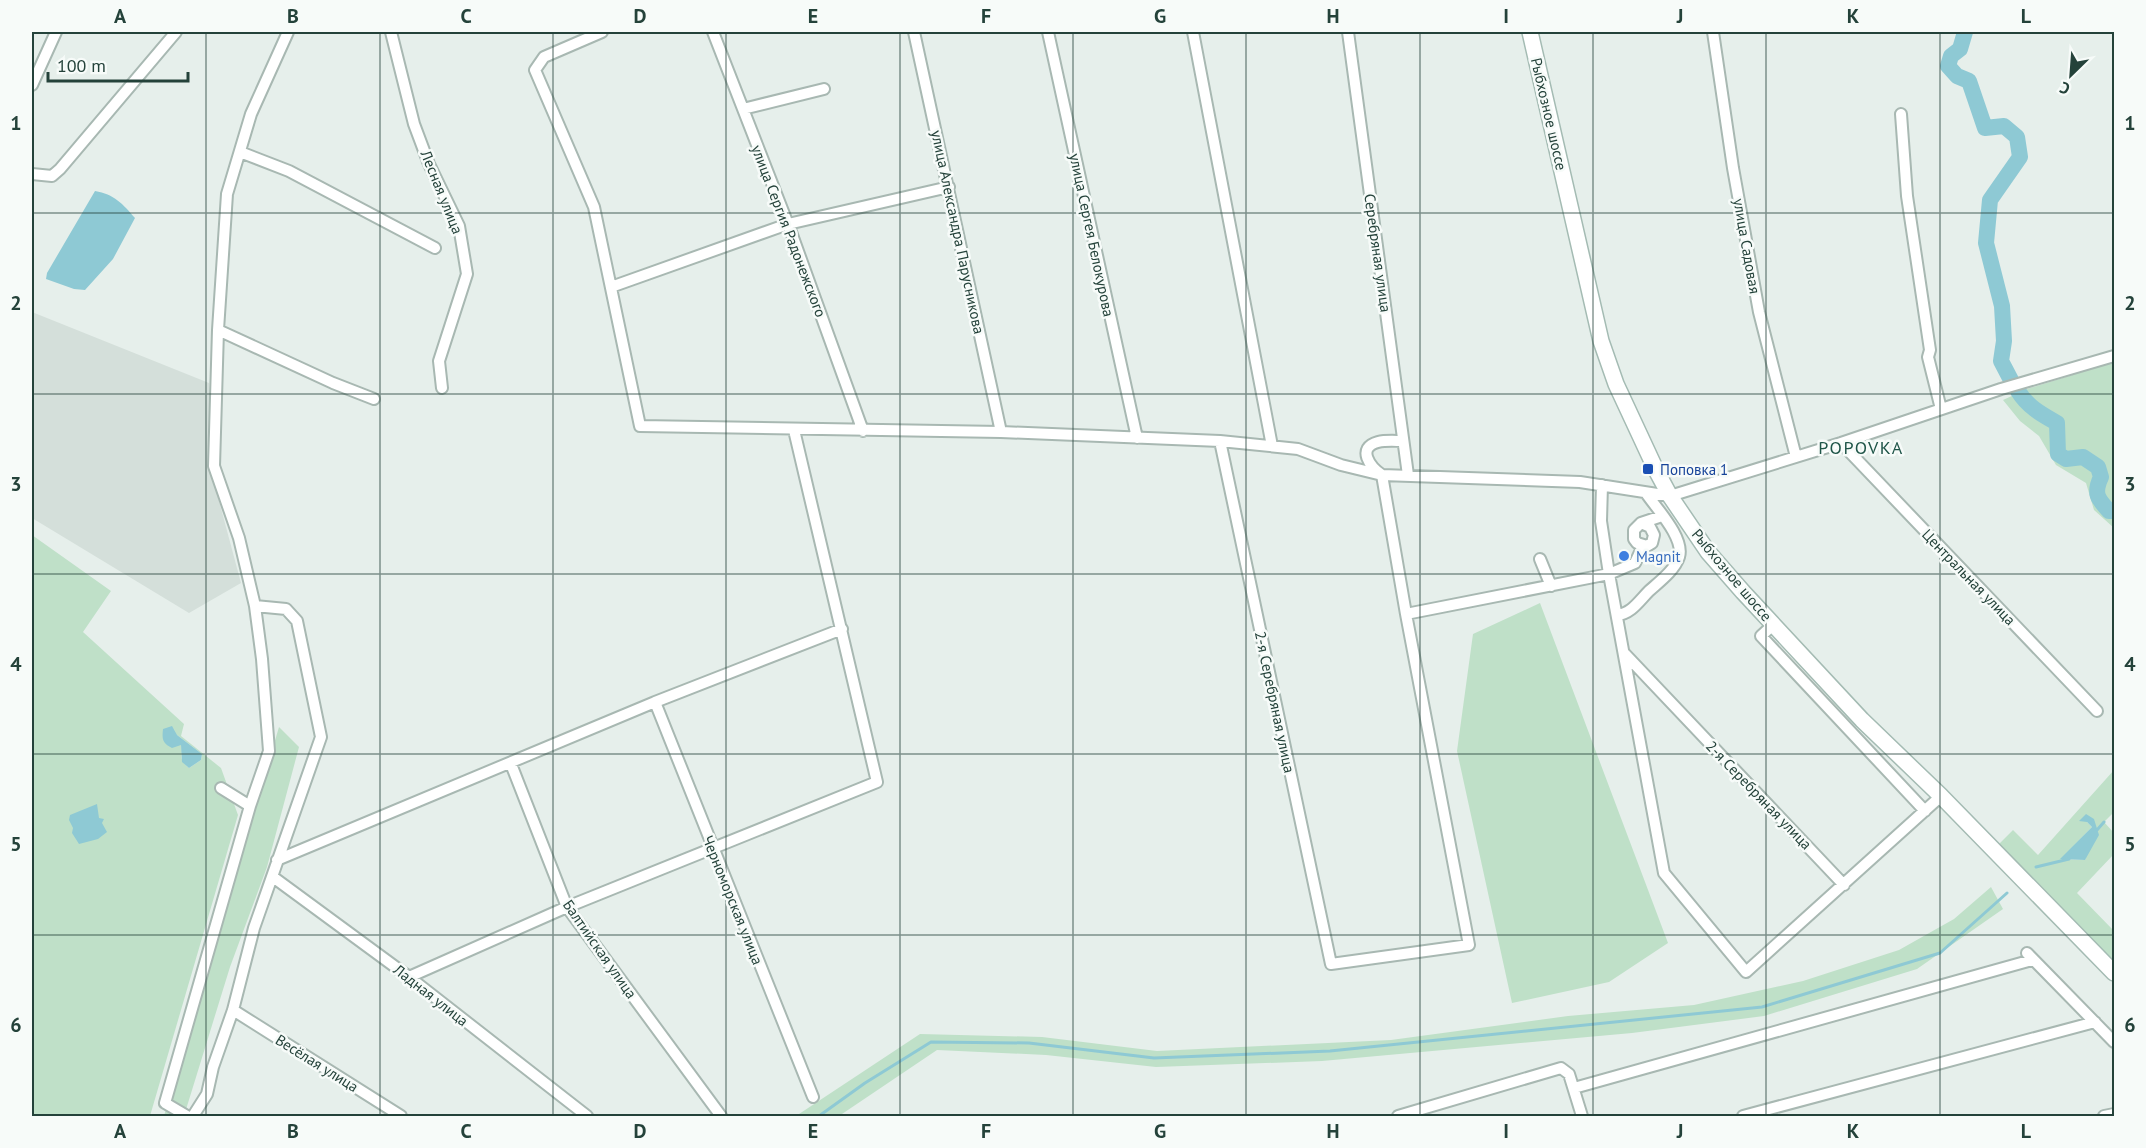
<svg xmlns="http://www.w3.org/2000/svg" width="2146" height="1148" font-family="'PT Sans',sans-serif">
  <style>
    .built { fill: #d4dfda }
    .green { fill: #bfe0c8; fill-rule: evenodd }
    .water { fill: #8ec9d4 }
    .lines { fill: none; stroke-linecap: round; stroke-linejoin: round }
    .stream { stroke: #8ec9d4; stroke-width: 3 }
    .river { stroke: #8ec9d4; stroke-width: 16 }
    .street-casing { stroke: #a8b8b2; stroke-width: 14 }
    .secondary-casing { stroke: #a4bbb3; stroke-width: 18 }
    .street { stroke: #fff; stroke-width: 10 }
    .secondary { stroke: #fff; stroke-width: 15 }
    .grid { fill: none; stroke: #24423a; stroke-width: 1.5; stroke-opacity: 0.55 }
    .transit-dot { fill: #1a4fb4; stroke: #f7fbf9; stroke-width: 2 }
    .shop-dot { fill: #3f7fe0; stroke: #f7fbf9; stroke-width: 2 }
    .labels { text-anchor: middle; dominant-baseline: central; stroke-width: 5; stroke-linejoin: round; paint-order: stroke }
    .street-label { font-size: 15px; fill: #24423a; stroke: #f7fbf9 }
    .transit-label { font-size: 15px; fill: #164399; stroke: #f7fbf9; text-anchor: start }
    .shop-label { font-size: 15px; fill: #366cbe; stroke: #f7fbf9; text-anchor: start }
    .quarter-label { font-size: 18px; letter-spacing: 1.5px; fill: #1f5548; stroke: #f7fbf9 }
    .neatline { fill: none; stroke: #24423a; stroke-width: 2 }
    .grid-label { font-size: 20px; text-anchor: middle; font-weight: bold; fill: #24423a }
  </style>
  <rect width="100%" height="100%" fill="#e6efeb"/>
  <path class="built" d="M32,312L209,383L211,471L241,583L189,613L32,518Z"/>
  <path class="green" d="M2114,362V528L2094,510L2086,483L2056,465L2039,436L2020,421L2003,400L2027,389Z
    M32,535L111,591L83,632L184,724L181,736L221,768L238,815L150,1116H32ZM172,726L177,735L202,754L201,760L189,768C177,758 184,757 181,745C180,739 175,732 172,726Z
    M1540,603L1668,943L1609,982L1512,1003L1457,751L1473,634Z
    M279,727L299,747L267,867L230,967L184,1116H164Z
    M2114,770V812L2104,822L2114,833V854L2077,893L2114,931V963L1998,845L2013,830L2038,855ZM2094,819L2085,860L2061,859L2092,827L2087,822Z
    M1991,887L2003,909L1917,969L1764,1016L1632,1033L1322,1061L1156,1067L1046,1055L937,1050L839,1116H796L920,1034L1042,1037L1157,1051L1391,1040L1568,1016L1694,1005L1803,981L1899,950L1954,919Z"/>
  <path class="water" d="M95,191C114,194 123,204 135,218L113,259L85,290L74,289L46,279L47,273Z
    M172,726L177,735L202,754L201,760L189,768L182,762L181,745L172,748C162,743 162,739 163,729Z
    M97,804L99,818L104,819L102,823L107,832L98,839L79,844L72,833L73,828L69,820L70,815Z
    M2086,814L2094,819L2099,835L2085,860L2060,859L2092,827L2087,822L2079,821Z"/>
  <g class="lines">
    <path class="stream" d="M2097,830L2104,822
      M2036,867L2069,859
      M819,1116L865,1083L931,1042L1029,1043L1154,1058L1330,1051L1762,1007L1940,953L2007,893"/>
    <path class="river" d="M1965,32L1960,49L1951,56L1948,66L1957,76L1969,81L1985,128L2004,126L2017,137L2020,157L1990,200L1986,243L2002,306L2004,341L2001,361L2012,382
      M2018,391C2028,407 2041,414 2057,423L2058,454L2066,459L2083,457L2098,467L2101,477C2093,494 2098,499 2109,511H2114"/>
    <g class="street-casing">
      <path id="street" d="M391,32L414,124L429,164L459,226L467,274L439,361L442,388
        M602,32L544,57L535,70L594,207L640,426L1001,432L1220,441L1298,449L1341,465L1382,475L1580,482L1670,496L1841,443L2001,389L2114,356
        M713,32L791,232L863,431
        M914,32L1001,432
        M1048,32L1137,438
        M1193,32L1272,446
        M1348,32L1408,475
        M1713,32L1733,168L1759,312L1796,457
        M32,85L56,32
        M743,109L824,89
        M1901,114L1907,196L1930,350L1928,357L1941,409
        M240,152L289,171L435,248
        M32,174L52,176L60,169L176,32
        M611,287L788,224L949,187
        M218,330L333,383L374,399
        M1220,441L1331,964L1469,945L1406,614L1382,475C1370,467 1356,448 1378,442C1386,440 1395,441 1403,441
        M1841,443L2097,711
        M1602,485L1601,521L1609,574L1664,873L1746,972L1941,796
        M1641,523L1650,527L1654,535L1652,543L1647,546L1637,543L1634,539V530L1641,523L1662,516
        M1540,559L1551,586
        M1406,614L1609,574L1635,563L1643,546
        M1617,615C1631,614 1639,601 1649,591C1659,582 1675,570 1679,557C1685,538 1656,508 1646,493
        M1773,625L1761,636L1925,811
        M1625,654L1844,885
        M655,702L813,1097
        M511,764L567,907L721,1116
        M221,788L250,806
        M277,860L655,702L842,629
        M273,877L409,977L587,1116
        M2027,953L2114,1042
        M409,977L567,907L877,782L794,430
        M233,1010L401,1116
        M1574,1088L2032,960
        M187,1116L165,1103L250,806L269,751L262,659L255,606
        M193,1116L207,1094L213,1067L233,1010L254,928L321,737L297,621L286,609L255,606L239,538L214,466L218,330L227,194L251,114L288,32
        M1398,1116L1561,1068L1569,1074L1582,1116
        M1743,1116L2095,1022
        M2104,1116L2114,1114"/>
    </g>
    <g class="secondary-casing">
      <path id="secondary" d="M1530,32L1601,341L1616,384L1656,470L1670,496L1708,552L1743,592L1862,720L1941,796L2114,973"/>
    </g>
    <use href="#street" class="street"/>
    <use href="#secondary" class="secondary"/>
  </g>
  <path class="grid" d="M206,32V1116M380,32V1116M553,32V1116M726,32V1116M900,32V1116M1073,32V1116M1246,32V1116M1420,32V1116M1593,32V1116M1766,32V1116M1940,32V1116M32,213H2114M32,394H2114M32,574H2114M32,754H2114M32,935H2114"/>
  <rect class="transit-dot" x="1642" y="463" width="12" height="12" rx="3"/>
  <circle class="shop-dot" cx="1624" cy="556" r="6"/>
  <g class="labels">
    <g class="street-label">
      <text transform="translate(1549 114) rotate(77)">Рыбхозное шоссе</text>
      <text transform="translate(442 192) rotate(68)">Лесная улица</text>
      <text transform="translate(789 231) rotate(69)">улица Сергия Радонежского</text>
      <text transform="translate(958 232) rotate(78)">улица Александра Парусникова</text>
      <text transform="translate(1092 235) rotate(78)">улица Сергея Белокурова</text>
      <text transform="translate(1747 246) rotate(80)">улица Садовая</text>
      <text transform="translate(1378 253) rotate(82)">Серебряная улица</text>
      <text transform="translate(1732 575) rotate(50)">Рыбхозное шоссе</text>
      <text transform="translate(1969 577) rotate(46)">Центральная улица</text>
      <text transform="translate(1275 702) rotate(78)">2-я Серебряная улица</text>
      <text transform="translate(1759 795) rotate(46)">2-я Серебряная улица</text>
      <text transform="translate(733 900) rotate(68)">Черноморская улица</text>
      <text transform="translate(600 949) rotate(55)">Балтийская улица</text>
      <text transform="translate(431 995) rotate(38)">Ладная улица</text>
      <text transform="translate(317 1063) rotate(32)">Весёлая улица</text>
    </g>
    <g class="transit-label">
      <text x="1660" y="469">Поповка 1</text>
    </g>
    <g class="shop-label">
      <text x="1636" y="556">Magnit</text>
    </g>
    <g class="quarter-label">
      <text x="1861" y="447">POPOVKA</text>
    </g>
  </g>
  <rect width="2146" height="1148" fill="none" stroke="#f7fbf9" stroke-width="66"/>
  <g transform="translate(2071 75) rotate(205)" stroke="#f7fbf9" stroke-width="4.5" paint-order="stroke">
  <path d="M0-4.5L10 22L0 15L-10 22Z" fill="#24423a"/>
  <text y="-9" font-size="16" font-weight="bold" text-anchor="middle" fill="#24423a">С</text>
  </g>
  <path d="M48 72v9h140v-9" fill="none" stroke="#24423a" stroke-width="3"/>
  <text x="57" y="72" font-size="18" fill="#24423a" stroke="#f7fbf9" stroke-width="4.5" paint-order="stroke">100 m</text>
  <rect x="33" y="33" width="2080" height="1082" class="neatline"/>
  <g class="grid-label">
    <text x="120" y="23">A</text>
    <text x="293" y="23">B</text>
    <text x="466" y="23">C</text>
    <text x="640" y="23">D</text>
    <text x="813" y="23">E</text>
    <text x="986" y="23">F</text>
    <text x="1160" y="23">G</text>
    <text x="1333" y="23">H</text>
    <text x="1506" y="23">I</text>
    <text x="1680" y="23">J</text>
    <text x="1853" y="23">K</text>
    <text x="2026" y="23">L</text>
    <text x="16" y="130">1</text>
    <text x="2130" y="130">1</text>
    <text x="16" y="310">2</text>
    <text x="2130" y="310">2</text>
    <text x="16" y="491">3</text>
    <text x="2130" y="491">3</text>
    <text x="16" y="671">4</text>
    <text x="2130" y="671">4</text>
    <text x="16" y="851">5</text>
    <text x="2130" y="851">5</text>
    <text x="16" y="1032">6</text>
    <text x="2130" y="1032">6</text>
    <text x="120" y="1138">A</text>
    <text x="293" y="1138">B</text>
    <text x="466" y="1138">C</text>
    <text x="640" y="1138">D</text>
    <text x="813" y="1138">E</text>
    <text x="986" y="1138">F</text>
    <text x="1160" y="1138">G</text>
    <text x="1333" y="1138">H</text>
    <text x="1506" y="1138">I</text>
    <text x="1680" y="1138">J</text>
    <text x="1853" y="1138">K</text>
    <text x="2026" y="1138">L</text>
  </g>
</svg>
